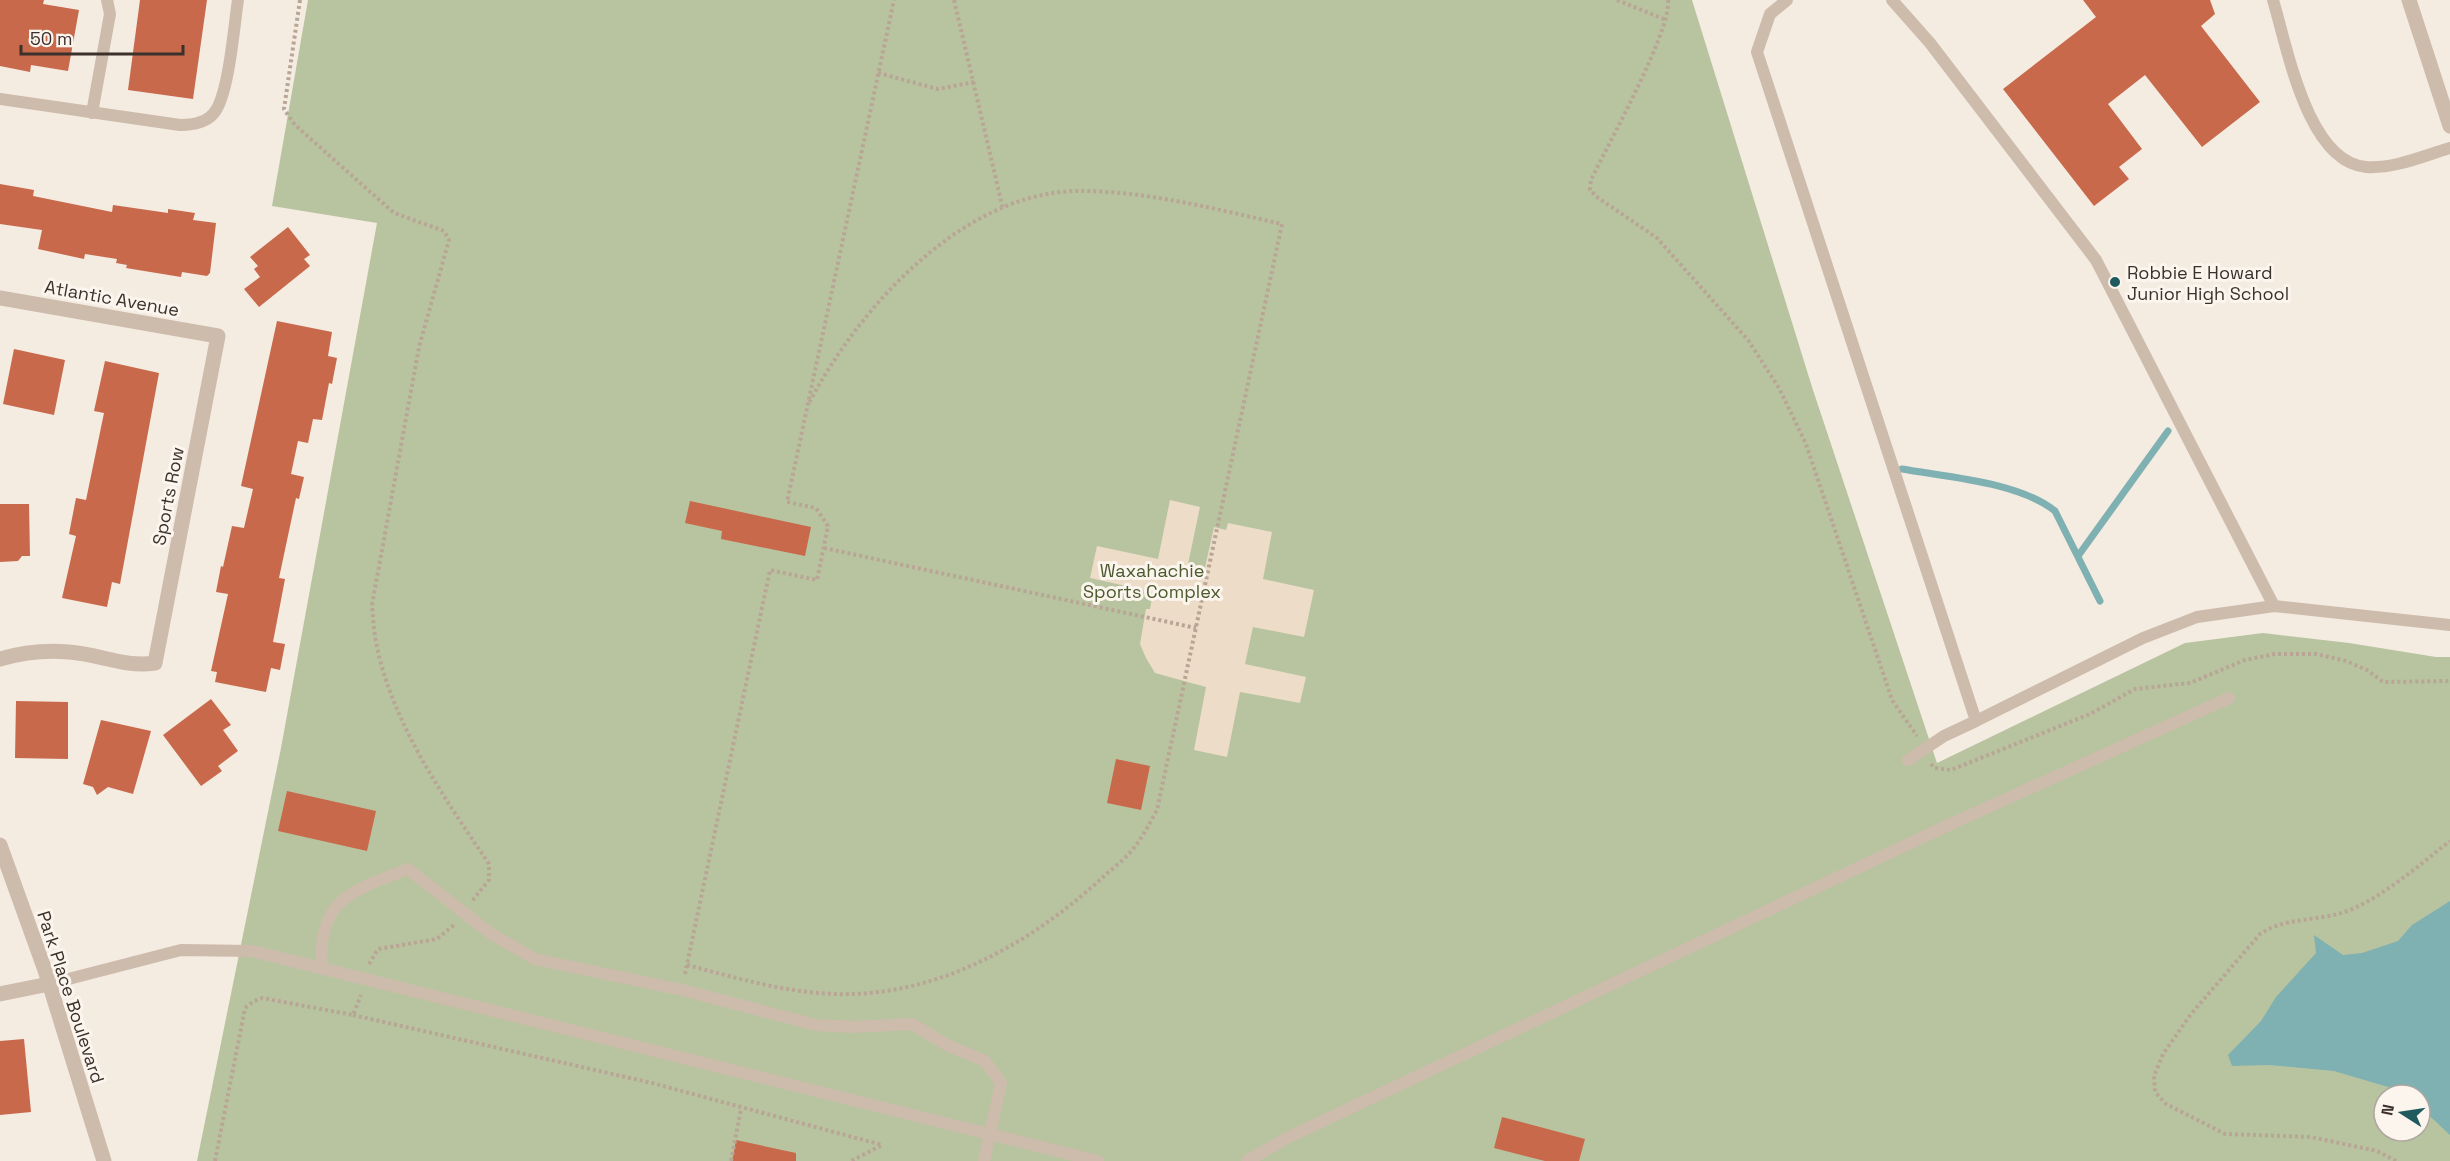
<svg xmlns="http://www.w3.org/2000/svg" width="2450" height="1161" font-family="'Space Grotesk',sans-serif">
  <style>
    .green { fill: #b8c4a0; fill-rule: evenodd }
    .plaza { fill: #ecdcc8 }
    .water { fill: #7fb0b2 }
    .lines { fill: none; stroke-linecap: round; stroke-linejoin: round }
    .stream { stroke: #7fb0b2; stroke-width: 7 }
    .building { fill: #c8694b }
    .path { stroke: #b9a596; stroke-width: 4; stroke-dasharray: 3 3; stroke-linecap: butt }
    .service { stroke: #cdbbac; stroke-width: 12 }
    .minor { stroke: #cdbbac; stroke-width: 15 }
    .tertiary { stroke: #cdbbac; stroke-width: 15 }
    .poi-dot { fill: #1f5a5e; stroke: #fbf5ee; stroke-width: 2 }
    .labels { text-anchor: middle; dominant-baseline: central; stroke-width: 6; stroke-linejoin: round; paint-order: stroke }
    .poi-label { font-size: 18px; fill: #3b302b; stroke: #fbf5ee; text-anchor: start }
    .street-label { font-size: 18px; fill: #3b302b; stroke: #fbf5ee }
    .park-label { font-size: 18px; fill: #4a5a2e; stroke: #fbf5ee }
  </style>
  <rect width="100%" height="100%" fill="#f4ebe1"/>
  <path class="green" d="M308,0H1692L1812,387L1937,763L2185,643L2263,633L2349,643L2436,657H2450V1161H197L281,748L377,223L272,206ZM2384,1095H2420V1131H2384Z"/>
  <path class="plaza" d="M1170,500L1200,507L1187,569L1204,572L1214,527L1226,530L1228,523L1272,532L1263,579L1314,590L1304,637L1253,627L1245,664L1306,677L1300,703L1240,692L1227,757L1194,750L1206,687L1155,673L1146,658L1140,644L1146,609H1150L1153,592L1090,578L1097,546L1158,559Z"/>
  <path class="water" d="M2450,901V1135L2420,1107V1095H2401L2388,1087L2334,1071L2269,1065L2232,1066L2228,1055L2261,1021L2276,997L2316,953L2314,935L2343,955L2362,953L2398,941L2412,925Z"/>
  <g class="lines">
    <path class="stream" d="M1902,469C1947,477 2019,482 2055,511L2100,601
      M2078,556L2168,431"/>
  </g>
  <path class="building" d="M0,0H44L43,4L79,10L68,71L31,65L30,72L0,66Z
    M140,0H207L193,99L128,90Z
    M2083,0H2210L2215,14L2201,26L2260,102L2202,147L2145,75L2108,104L2142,149L2119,167L2129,179L2094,206L2003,89L2096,17Z
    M0,184L34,190L33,196L112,212L113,205L168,213V209L195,213L193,220L216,223L210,273L207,276L182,272L181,277L126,268L127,265L116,263L117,259L85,254L84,259L38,249L42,230L0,224Z
    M288,227L310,255L304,259L310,266L259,307L244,289L260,277L254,269L258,266L250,257Z
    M277,321L332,332L328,356L337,358L332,384L329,383L322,420L313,419L308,443L298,441L291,474L304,477L299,499L296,498L279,578L285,579L273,642L285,644L280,670L271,668L266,692L215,682L217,672L211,671L228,594L216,592L221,566L223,567L232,526L244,528L253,489L241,486Z
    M14,349L65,360L54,415L3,404Z
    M105,361L159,373L120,584L112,582L107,607L62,598L76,536L69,534L76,498L86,500L104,413L94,411Z
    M690,501L811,527L805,556L721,539L722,531L685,523Z
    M0,504H29L30,556H22L18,561L0,562Z
    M211,699L231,725L223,730L238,751L218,766L222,771L201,786L163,735Z
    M16,701L68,702V759L15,758Z
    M101,720L151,731L133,794L108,787L97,795L93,787L83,784Z
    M1116,759L1150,766L1141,810L1107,803Z
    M287,791L376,811L367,851L278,831Z
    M24,1039L31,1112L0,1115V1041Z
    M1502,1117L1585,1139L1579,1161H1545L1494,1148Z
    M736,1140L796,1153V1161H732Z"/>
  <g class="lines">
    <path class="path" d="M300,0L284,109L295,125L394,213L444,231L449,240L419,347L372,605C373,619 374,633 377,647C394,727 444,797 489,864V880L472,901
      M954,0L1003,209
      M1617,0L1666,20
      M1668,0C1672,30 1607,146 1591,180L1590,190L1597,197L1657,238L1748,340L1779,388L1806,444L1892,700L1917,736
      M878,73L938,89L974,82
      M824,548L1196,628
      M1931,764L1934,768L1951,770L2090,714L2135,689L2190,683L2245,660L2275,654H2316L2346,661L2367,670L2383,682L2450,681
      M369,964L378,949L437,939L455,924
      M687,965C741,979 796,996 853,994C947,991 1035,940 1103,877C1114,867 1128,857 1136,845C1144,835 1150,822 1157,810L1282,224C1214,209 1145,190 1075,191C961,194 858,309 809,403
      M685,974L770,570L817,580L828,526L816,508L787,502L894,0
      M353,1015L652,1083L882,1145L851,1161
      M215,1161L245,1008L254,1001L262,998L353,1015L361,995
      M731,1161L741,1109
      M2396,1161L2377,1151L2311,1137L2225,1134L2166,1104L2155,1092L2154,1076L2163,1054L2191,1014L2260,934C2287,916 2320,922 2350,910C2387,894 2418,866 2450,841"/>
    <path class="service" d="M1787,0L1770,14L1757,52L1976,721
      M1892,0L1930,43L2096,260L2274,606
      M2273,0C2287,46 2307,162 2366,167C2394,169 2423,156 2450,148
      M0,99L180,125C192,125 206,123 214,113C229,95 234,25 238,0
      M92,113L110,14L107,0
      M1908,760L1944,736L1976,721L2143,638L2197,617L2274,606L2450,625
      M322,968C317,898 353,891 408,869L490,933L535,959L682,990L816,1025L853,1027L912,1024L947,1045L985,1061L1001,1083L984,1161
      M49,984L181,950L252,951L1098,1161
      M1247,1161L1289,1137L1940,829L2229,698"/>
    <path class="minor" d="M0,298L218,336L155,663C125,668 99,654 69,652C47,650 21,653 0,659
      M0,994L49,984"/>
    <path class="tertiary" d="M2409,0L2450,126
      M0,845L46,973L104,1161"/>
  </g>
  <circle class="poi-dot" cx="2115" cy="282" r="6"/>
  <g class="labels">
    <g class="poi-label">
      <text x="2127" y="272">Robbie E Howard<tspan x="2127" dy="21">Junior High School</tspan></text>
    </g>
    <g class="street-label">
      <text transform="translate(112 298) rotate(10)">Atlantic Avenue</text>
      <text transform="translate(168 496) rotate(-79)">Sports Row</text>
      <text transform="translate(71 997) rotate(72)">Park Place Boulevard</text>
    </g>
    <g class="park-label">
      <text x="1152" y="570">Waxahachie<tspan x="1152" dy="21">Sports Complex</tspan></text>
    </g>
  </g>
  <g transform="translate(2402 1113) rotate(282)"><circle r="28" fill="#fbf5ee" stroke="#aea6a0" stroke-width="1.5"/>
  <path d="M0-4.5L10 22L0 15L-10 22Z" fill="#1f5a5e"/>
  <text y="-9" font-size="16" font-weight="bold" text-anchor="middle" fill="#3b302b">N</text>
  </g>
  <path d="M21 45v9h162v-9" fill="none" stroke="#3b302b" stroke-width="3"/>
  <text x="30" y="45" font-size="18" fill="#3b302b" stroke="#fbf5ee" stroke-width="4.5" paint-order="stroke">50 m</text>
</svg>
